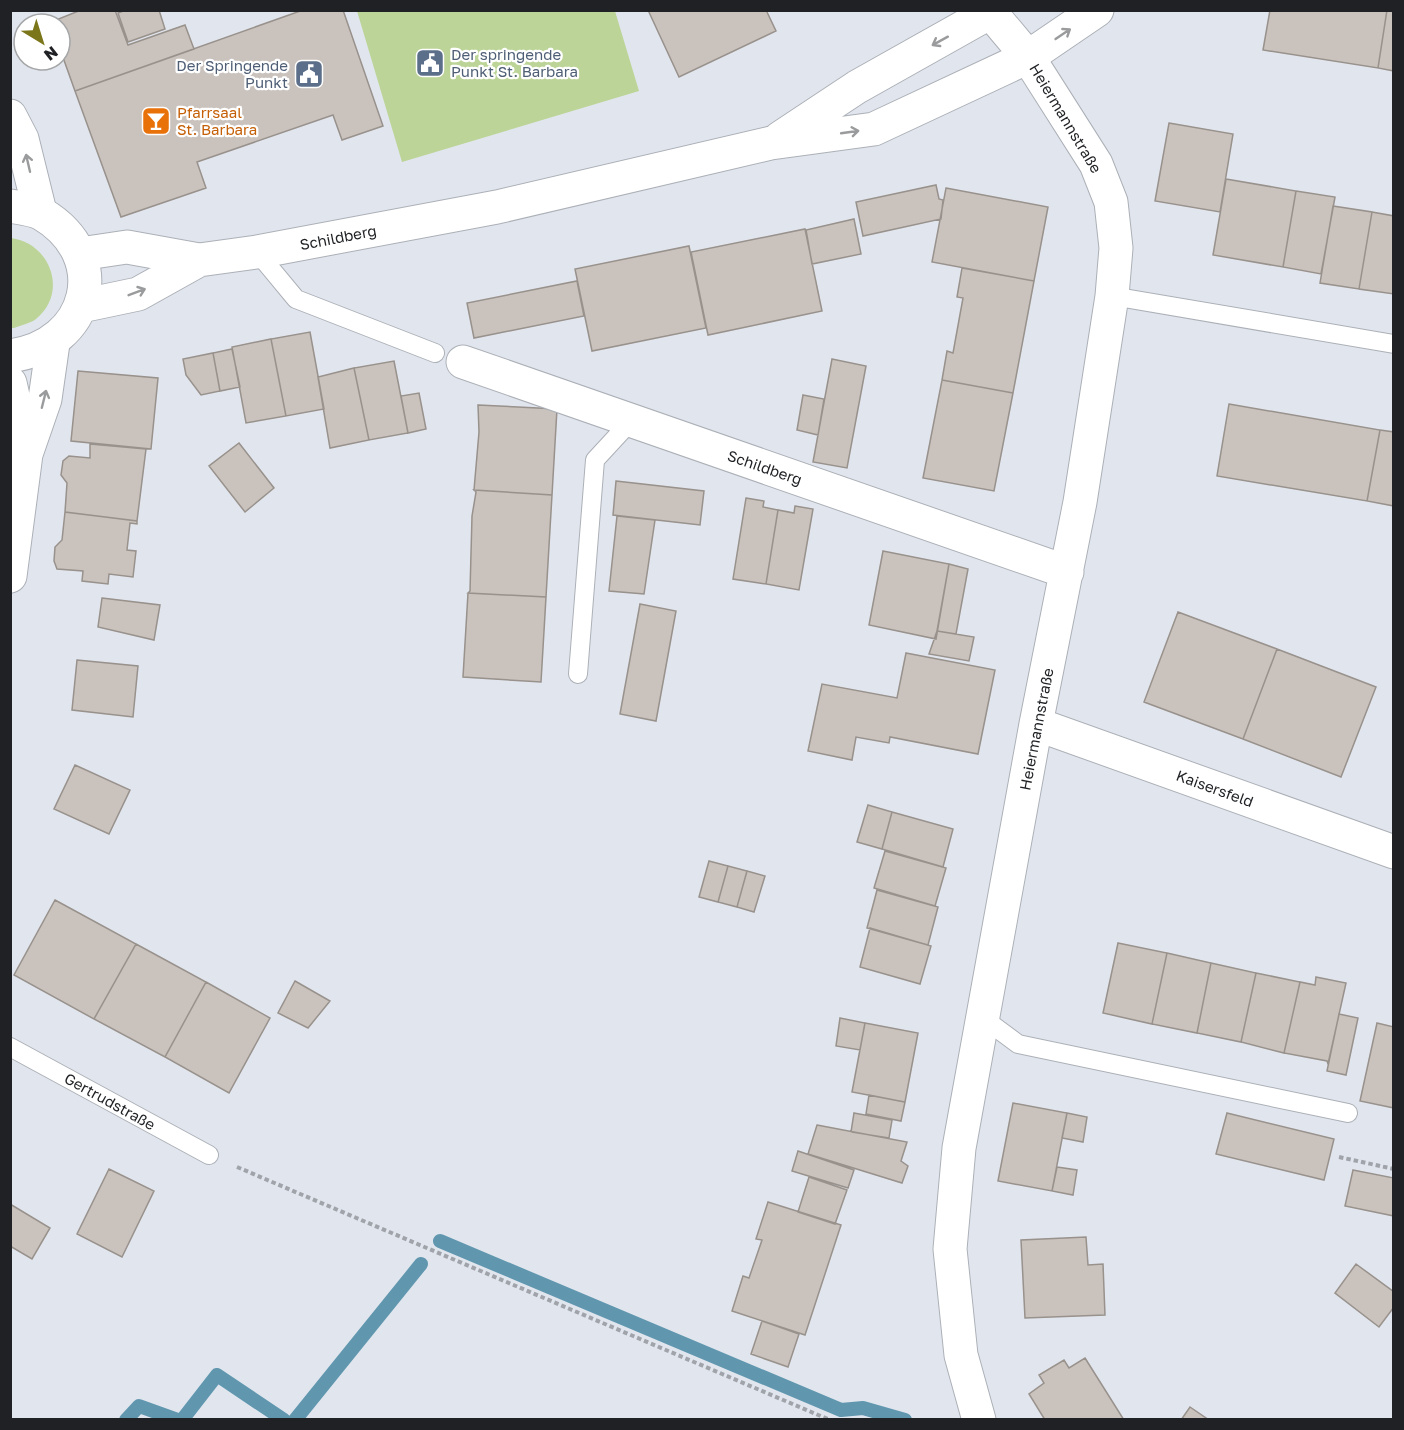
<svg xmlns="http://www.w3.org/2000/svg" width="1404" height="1430" font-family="'Golos Text',sans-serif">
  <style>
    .green { fill: #bcd497 }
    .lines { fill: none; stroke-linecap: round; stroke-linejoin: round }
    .stream { stroke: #6097af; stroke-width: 14 }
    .building { fill: #c9c2bd; stroke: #98918c; stroke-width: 1.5 }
    .service-casing { stroke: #acb0b7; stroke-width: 20 }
    .minor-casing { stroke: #acb0b7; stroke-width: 35 }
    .tertiary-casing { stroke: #acb0b7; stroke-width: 35 }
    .path { stroke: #a0a4aa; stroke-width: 4; stroke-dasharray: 4.5 3; stroke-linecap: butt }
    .service { stroke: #fff; stroke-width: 18 }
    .minor { stroke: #fff; stroke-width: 33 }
    .tertiary { stroke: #fff; stroke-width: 33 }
    .oneway { stroke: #9a9b9c }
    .labels { text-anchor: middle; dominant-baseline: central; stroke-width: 4.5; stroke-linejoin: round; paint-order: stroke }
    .service-label { font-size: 15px; fill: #4e5e75; stroke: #fff; text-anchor: start }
    .food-label { font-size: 15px; fill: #c56008; stroke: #fff; text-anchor: start }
    .street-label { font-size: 15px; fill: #1f2124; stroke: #fff }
  </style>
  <rect width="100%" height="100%" fill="#e1e6ee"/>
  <path class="green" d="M357,11H615L639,91L402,162Z
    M11,238C50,243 69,292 36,319C31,323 21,325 14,328H10Z"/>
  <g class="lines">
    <path class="stream" d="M440,1241L841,1410L863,1408L905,1420
      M126,1420L139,1406L178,1420
      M182,1420L217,1375L284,1420
      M295,1420L421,1264"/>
  </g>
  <path class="building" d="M81,10H115L128,45L185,25L194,49L75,91L60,49V24L51,22Z
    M126,10H159L165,29L128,42L118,13Z
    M303,10H343L383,126L342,140L333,115L197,162L206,188L121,217L75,91Z
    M648,10H766L776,31L679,77Z
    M1270,10H1387L1378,68L1263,50Z
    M1387,10H1394V71L1378,68Z
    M1169,123L1233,134L1220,212L1155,201Z
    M1226,179L1296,191L1283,267L1213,255Z
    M936,185L939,199L943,200L941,219L863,236L856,202Z
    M946,188L1048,207L1034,281L932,262Z
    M1296,191L1335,197L1321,274L1283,267Z
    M1333,206L1372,212L1359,289L1320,283Z
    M1372,212L1394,216V294L1359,289Z
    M854,219L861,254L812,264L806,230Z
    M805,229L822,311L708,335L691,252Z
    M689,246L706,328L592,351L575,269Z
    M962,268L1034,281L1013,393L942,380L947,351L953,353L963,298L957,297Z
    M577,281L584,316L474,338L467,303Z
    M310,332L324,409L286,416L271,339Z
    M271,339L286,416L246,423L232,347Z
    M232,349L240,387L220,391L213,353Z
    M213,353L220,391L201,395L186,375L183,359Z
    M832,359L866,366L847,468L813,462Z
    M394,361L408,433L369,440L354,368Z
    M354,368L369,440L330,448L318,377Z
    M78,371L158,378L151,449L71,441Z
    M942,380L1013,393L994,491L923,478Z
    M419,393L426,429L408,433L401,396Z
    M803,395L824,399L818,435L797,430Z
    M1229,404L1380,430L1367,501L1217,476Z
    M478,405L557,409L552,495L474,490L479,432Z
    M1380,430L1394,432V506L1367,501Z
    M239,443L274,488L245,512L209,466Z
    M90,444L146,449L137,521L65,512L67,483L61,475L63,461L69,456L90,458Z
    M616,481L704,491L700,525L613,515Z
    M474,490L552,495L546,597L468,593L470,591L472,516L476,492Z
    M746,498L764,501L763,507L778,510L766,584L733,579Z
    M795,506L813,509L799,590L766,584L778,510L794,513Z
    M65,512L137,521V524L130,523L127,550L136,551L133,577L109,574L108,584L82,581L83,571L57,569L54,561L55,547L62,540Z
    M617,516L655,520L644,594L609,591Z
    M883,551L949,564L936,639L869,625Z
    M949,564L968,569L956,634L937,631Z
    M468,593L546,597L541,682L463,677Z
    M102,598L160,605L154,640L98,627Z
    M640,604L676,611L656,721L620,714Z
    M1178,612L1277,649L1243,739L1144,702Z
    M937,631L974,637L969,661L929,654Z
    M1277,649L1376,687L1341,777L1243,739Z
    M906,653L995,670L978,754L890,737L889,743L856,737L852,760L808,751L822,684L897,698Z
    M77,660L138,666L133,717L72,710Z
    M75,765L130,790L109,834L54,809Z
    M868,805L892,812L882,849L857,842Z
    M892,812L953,829L943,867L882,849Z
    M885,851L946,868L935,906L874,888Z
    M709,861L728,866L718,902L699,897Z
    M728,866L747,871L737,907L718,902Z
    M747,871L765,876L754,912L737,907Z
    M877,890L938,907L928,945L867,928Z
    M55,900L136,944L94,1019L14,975Z
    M870,928L931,946L920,984L860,967Z
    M1118,943L1167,953L1152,1024L1103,1013Z
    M136,944L206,982L165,1057L94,1019Z
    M1167,953L1211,963L1197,1033L1152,1024Z
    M1211,963L1256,973L1241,1042L1197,1033Z
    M1256,973L1300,982L1284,1053L1241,1042Z
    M1316,977L1346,983L1328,1064L1327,1061L1284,1053L1300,982L1315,985Z
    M295,981L330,1001L308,1028L278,1013Z
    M206,982L270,1018L229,1093L165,1057Z
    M1339,1014L1358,1018L1346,1075L1327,1071Z
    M840,1018L865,1023L860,1050L836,1046Z
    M865,1023L918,1033L905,1102L852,1092Z
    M1377,1023L1394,1027V1108L1360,1101Z
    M869,1095L905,1102L901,1121L866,1114Z
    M1013,1103L1067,1113L1052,1191L998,1181Z
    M854,1113L892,1120L889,1138L851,1132Z
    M1067,1113L1087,1117L1083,1142L1062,1138Z
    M1227,1113L1334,1139L1324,1180L1216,1154Z
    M817,1125L907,1142L901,1161L908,1166L902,1183L808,1154Z
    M798,1151L854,1170L848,1188L792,1171Z
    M1057,1167L1077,1170L1073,1195L1052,1191Z
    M109,1169L154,1191L122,1257L77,1234Z
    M1353,1170L1394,1178V1216L1345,1206Z
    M809,1177L847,1190L835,1224L798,1212Z
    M768,1202L841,1225L805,1335L732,1311L743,1276L749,1278L762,1240L756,1239Z
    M10,1204L50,1228L32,1259L10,1246Z
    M1086,1237L1088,1265L1103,1264L1105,1315L1025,1318L1021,1240Z
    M1356,1264L1394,1292V1307L1379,1327L1335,1293Z
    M762,1321L799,1334L788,1367L751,1354Z
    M1085,1358L1124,1420H1045L1029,1394L1044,1383L1039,1375L1064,1360L1069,1368Z
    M1190,1407L1209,1420H1181Z"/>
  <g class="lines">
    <g class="service-casing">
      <path id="service" d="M257,252L296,299L435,353
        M1112,296L1394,344
        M578,674L595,460L631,421
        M983,1018L1018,1044L1348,1113
        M10,1047L209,1155"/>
    </g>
    <g class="minor-casing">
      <path id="minor" d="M10,116L22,139L40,212
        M463,362L1067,572
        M10,383L26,454
        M10,576L26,454L45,399L53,343
        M1036,724L1394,852
        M979,1420L961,1355L950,1249L959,1148L1036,724L1080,502L1112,296L1116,248L1111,202L1096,164L1028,57L991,13"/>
    </g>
    <g class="tertiary-casing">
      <path id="tertiary" d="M780,138L857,87L994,10
        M10,206C20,208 33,209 42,214C113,256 91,345 10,356
        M80,254L127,247L199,260L257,252L497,207L771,143L874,129L1028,57L1097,10
        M81,306L138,294L199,260"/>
    </g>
    <path class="path" d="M1339,1157L1394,1169
      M237,1167L830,1420"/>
    <use href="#service" class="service"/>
    <use href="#minor" class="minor"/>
    <use href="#tertiary" class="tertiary"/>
  </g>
  <defs><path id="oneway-shaft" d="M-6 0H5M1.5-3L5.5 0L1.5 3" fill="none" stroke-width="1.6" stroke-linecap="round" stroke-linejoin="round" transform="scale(1.5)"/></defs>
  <g class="oneway">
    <use href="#oneway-shaft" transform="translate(1063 34) rotate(-34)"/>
    <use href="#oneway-shaft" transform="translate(940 41) rotate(151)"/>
    <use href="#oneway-shaft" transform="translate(850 132) rotate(-8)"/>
    <use href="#oneway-shaft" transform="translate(28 163) rotate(-103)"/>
    <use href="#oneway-shaft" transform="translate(137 292) rotate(-21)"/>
    <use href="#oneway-shaft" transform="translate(44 399) rotate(-76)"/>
  </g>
  <defs>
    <g id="civic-square" transform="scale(1.5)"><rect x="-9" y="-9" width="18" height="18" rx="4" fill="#5c6f8a" stroke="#fff"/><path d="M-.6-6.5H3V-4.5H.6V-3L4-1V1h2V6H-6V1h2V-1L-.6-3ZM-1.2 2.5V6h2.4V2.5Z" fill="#fff"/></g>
    <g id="bar-square" transform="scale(1.5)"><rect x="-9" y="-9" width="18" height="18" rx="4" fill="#e8710a" stroke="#fff"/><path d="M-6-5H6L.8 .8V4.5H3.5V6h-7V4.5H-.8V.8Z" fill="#fff"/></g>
  </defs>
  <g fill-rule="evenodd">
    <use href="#civic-square" x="430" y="63"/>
    <use href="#civic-square" x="309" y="74"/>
    <use href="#bar-square" x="156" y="121"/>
  </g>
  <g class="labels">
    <g class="service-label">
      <text x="451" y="54">Der springende<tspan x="451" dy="17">Punkt St. Barbara</tspan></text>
      <text x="288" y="65" text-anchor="end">Der Springende<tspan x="288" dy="17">Punkt</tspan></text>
    </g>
    <g class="food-label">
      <text x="177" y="112">Pfarrsaal<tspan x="177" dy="17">St. Barbara</tspan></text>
    </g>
    <g class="street-label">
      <text transform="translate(1066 118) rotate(59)">Heiermannstraße</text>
      <text transform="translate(338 237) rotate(-11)">Schildberg</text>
      <text transform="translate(765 467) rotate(19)">Schildberg</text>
      <text transform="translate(1036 729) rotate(-79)">Heiermannstraße</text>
      <text transform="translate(1215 788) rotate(20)">Kaisersfeld</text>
      <text transform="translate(110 1101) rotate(29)">Gertrudstraße</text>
    </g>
  </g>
  <rect width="1404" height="1430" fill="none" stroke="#1f2124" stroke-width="24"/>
  <g transform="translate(42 42) rotate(142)"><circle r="28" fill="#ffffff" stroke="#a5a6a7" stroke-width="1.5"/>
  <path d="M0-4.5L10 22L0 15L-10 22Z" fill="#7c761b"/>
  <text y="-9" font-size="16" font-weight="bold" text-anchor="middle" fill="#1f2124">N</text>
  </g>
</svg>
